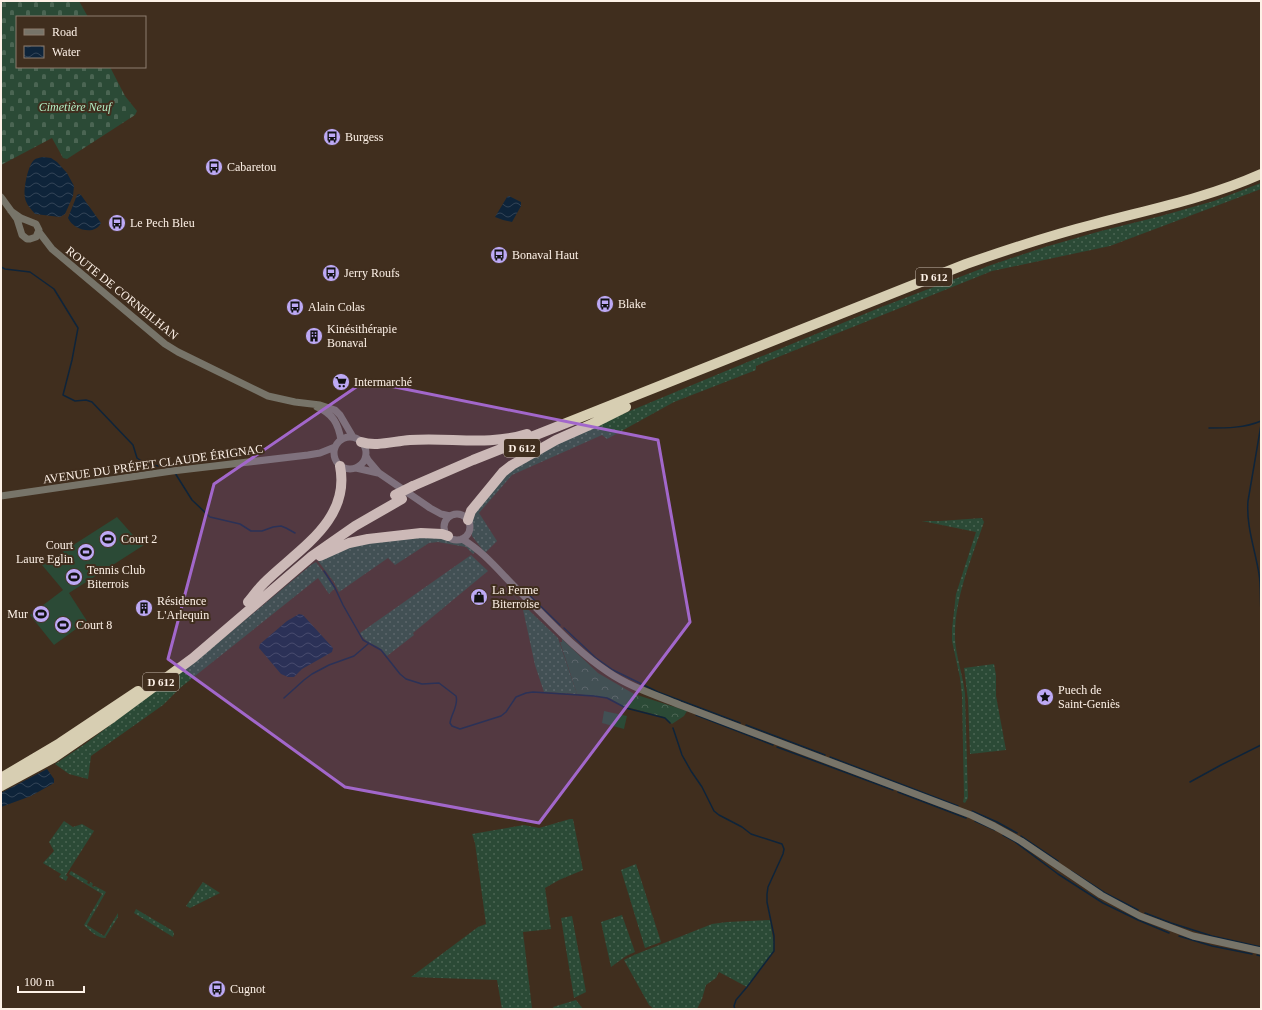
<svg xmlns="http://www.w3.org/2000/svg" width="1262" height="1010" font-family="'Times New Roman',serif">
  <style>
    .grass { fill: url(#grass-dots) }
    .forest { fill: url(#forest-crowns) }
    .cemetery { fill: url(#cemetery-stones) }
    .garden { fill: #2b4a36 }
    .water { fill: url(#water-waves) }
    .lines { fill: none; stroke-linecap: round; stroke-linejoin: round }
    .stream { stroke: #0e243a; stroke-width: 1.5 }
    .minor { stroke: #777469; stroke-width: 7 }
    .highway { stroke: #d7ceb2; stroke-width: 10 }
    .highway-bridge { stroke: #d7ceb2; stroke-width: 10 }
    .marked { fill: #a267cb; fill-opacity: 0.2; stroke: #a267cb; stroke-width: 3; stroke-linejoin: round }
    .labels { text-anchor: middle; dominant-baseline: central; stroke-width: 4; stroke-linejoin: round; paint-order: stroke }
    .shield { fill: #402e1e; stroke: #c4b6ab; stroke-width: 1 }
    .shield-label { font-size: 11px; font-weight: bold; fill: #fdf1e7 }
    .park-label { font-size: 12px; font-style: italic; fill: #b3eec5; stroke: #402e1e }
    .poi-label { font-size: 12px; fill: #fdf1e7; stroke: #402e1e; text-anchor: start }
    .street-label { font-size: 12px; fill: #fdf1e7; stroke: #402e1e }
  </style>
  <defs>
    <pattern id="grass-dots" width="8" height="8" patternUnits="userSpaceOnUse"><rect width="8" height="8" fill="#2b4a36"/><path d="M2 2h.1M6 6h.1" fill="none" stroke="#4b6553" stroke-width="1.8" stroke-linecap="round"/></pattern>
    <pattern id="forest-crowns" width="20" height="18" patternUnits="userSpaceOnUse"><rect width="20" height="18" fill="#2b4a36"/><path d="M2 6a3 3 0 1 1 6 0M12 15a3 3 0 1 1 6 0" fill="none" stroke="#4b6553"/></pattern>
    <pattern id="cemetery-stones" width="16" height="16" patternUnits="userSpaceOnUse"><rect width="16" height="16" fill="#2b4a36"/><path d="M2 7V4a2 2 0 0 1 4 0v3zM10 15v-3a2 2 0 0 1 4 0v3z" fill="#4b6553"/></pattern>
    <pattern id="water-waves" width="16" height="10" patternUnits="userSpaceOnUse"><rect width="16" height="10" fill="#0e243a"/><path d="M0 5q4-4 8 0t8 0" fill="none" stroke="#324456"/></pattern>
  </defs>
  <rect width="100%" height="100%" fill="#402e1e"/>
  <path class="grass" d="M1261,183V189L1110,246L992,271L756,366V370L674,402L607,439L602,435L512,475L479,513L497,541L485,553L472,536V513L506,472L558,441L721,373L879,308L991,265L1045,247L1101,231L1161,216L1214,201Z
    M982,518L984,522C971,560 954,599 955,639C956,657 963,675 965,694L968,798L965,803L963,802L964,797L962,695L960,678L952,641V629L956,594L976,532L922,521H940Z
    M432,535L445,538L453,542L463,543L476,551L473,554L466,547L438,542L429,543L395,565L388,558L339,592L334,582L318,561L332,553L352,545Z
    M471,555L488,571L413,633L414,635L387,656C384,652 381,649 378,647C370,643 364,641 360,633Z
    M316,562L335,588L329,594L318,578L180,688L163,705L91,756L88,779L69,774L55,764L85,744L201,657L311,565Z
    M512,594L558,638L577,694L544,692L535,665L522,605Z
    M994,664L996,675V696L1006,750L970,754L968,700L964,668Z
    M570,819H573L583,870L559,880L545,888L551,929L523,932L532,1008L502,1009L497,980L411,977L478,927L486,924L475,843L472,834L524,825L539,828Z
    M64,821L73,827L82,824L94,831L66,875L68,877L66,881L59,877L61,874L43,863L54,851L49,842Z
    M636,864L661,942L645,948L621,870Z
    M71,871L88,881L87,883L89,884L91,882L93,884L92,886L94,887L95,886L106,892L87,925L104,936L118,913V917L105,938C97,938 90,931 84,925L102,894L69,874Z
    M203,882L220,893L190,908L186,906Z
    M136,909L173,931L174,934L173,937L134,913Z
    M622,915L635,952L626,956L611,967L601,922Z
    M572,916L586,992L574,998L561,918Z
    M770,920L774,945L773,952L747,987L719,972L716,978L706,985L702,999L697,1009H654L649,1005L624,960L634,955L712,924L727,922Z
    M576,1000L583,1009H554L553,1007Z"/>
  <path class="forest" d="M562,639L598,673L634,694L687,711L684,716L672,724L664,717L623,706L609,698L577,694L560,642H562Z"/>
  <path class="cemetery" d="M1,1H79L88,17H17V67H110L125,96L137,111L135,115L67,159L63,158L52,138L1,165Z"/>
  <path class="garden" d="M117,517L132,534L144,545L69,593L87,621L54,645L30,615L63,590L42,565Z
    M604,711L627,716L624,729L602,723Z"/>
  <path class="water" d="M43,157L51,158L57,162L67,173L74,186L73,196L65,214L60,217L35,214C31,209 26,204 25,198C23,190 28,165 34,160C36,158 39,158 43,157Z
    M79,194L81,195L101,223C95,236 73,230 68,218L77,195Z
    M509,196L521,202V206L512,222L503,220L495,217L507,197Z
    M299,614L303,615L333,648L332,652L302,669L294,677H288L281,674L259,648L260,644L287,621Z
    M47,769L54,779V783L31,796L1,807V793Z"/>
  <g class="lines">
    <path class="stream" d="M1,267L5,269L30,272L54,289L78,328L72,360L63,395L75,401L86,400L92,402L133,445L137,458L146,464L171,468
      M1261,425L1248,501C1246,526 1255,549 1259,574C1261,586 1260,599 1261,611
      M1209,428C1226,428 1245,428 1261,421
      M175,473L192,500L210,517L240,524L251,531H262L273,527L281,526L286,528L295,533
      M324,571L335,588L343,605L363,640L381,650L400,674L406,679L422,684L439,683L456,696C459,705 451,714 450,723L452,726L460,729L501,716L506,712L516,697L526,693L533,692L594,696L607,698L626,708L665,718L670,723
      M522,587L523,589
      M526,592L560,625
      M564,628L596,658L613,670L658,692L740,723
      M284,698L304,680L312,674L329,665L354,656L368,644
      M696,715L773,745
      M746,725L825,755
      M673,728L682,755L691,771L702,787L714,811L719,815L742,827L751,834L782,844L784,849L783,854L768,887L767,894V902L774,936V951L747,987L736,1000L734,1006L735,1009
      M777,747L893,790
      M830,757L958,806
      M1190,782L1221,765L1261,745
      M898,792L966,818
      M972,811L997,822L1017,833
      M975,821L995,830
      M1003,835L1014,841L1058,874L1103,903L1138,920L1169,933
      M1021,836L1058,861
      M1071,871L1105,893L1138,910
      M1145,913L1171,923L1212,936L1261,947
      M1179,936L1212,946L1252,954
      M1257,955L1261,956"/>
    <path class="minor" d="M1,197L17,219L22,235L27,239H30L36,237L39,230L36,224L21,218L11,211
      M39,232L52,249L165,344L178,352L268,396L295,402L320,405L335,410L340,415L353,437
      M317,407C333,414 338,423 341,440
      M334 453a16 16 0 1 1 32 0a16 16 0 1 1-32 0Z
      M366,456L368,460L379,473L430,508L441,514L450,516
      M356,468L378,473
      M1,496L172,471L308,455L320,453L335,447
      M444 527a13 13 0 1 1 26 0a13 13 0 1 1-26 0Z
      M462,539C486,553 502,575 522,594C550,621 576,651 608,672C630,687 656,695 680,705L971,815L994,826L1021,841L1101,895L1140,916L1193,936L1261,951"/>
    <path class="highway" d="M361,442C376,447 394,441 410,440C449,437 489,446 527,434
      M413,486L473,460L966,264C1009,249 1051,235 1095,224C1151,209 1207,198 1261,174
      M468,520L471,511L494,483L503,472L512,465L556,440L592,424L626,407
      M320,556L349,543L368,539L421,533L442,534L448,536
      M248,602C253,596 258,589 264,583C297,550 351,521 340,466
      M1,778L60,743L138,691
      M1,786L53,758L113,717L193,658L312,556L355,526L402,499"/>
    <path class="highway-bridge" d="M395,495L413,486"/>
  </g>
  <path class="marked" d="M365,381L658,440L690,622L539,823L345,787L168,659L214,484Z"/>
  <defs>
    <g id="bus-disc" transform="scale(0.9)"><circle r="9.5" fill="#bda9f5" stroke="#402e1e"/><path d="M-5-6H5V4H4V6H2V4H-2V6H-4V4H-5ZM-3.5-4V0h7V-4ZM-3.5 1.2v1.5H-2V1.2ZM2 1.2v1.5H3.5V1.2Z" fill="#111"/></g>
    <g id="building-disc" transform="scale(0.9)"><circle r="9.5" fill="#bda9f5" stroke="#402e1e"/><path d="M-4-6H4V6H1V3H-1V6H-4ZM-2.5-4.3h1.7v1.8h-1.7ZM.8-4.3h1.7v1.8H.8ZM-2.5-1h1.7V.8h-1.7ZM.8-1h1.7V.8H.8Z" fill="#111"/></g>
    <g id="supermarket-disc" transform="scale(0.9)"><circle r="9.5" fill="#bda9f5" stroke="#402e1e"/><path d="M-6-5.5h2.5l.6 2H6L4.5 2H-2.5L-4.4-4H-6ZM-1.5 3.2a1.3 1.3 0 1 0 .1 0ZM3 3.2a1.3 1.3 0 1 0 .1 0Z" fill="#111"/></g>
    <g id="stadium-disc" transform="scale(0.9)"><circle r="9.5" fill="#bda9f5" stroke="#402e1e"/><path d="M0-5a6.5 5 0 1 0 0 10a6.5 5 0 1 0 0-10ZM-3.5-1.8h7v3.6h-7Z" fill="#111"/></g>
    <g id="shop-disc" transform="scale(0.9)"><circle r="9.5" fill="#bda9f5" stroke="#402e1e"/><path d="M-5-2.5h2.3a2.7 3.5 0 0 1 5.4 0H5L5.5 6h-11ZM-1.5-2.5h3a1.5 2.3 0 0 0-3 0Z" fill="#111"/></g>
    <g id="sight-disc" transform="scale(0.9)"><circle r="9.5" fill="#bda9f5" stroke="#402e1e"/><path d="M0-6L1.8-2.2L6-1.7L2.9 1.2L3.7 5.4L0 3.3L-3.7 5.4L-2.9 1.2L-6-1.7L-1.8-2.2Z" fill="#111"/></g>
  </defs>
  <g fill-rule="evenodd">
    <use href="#bus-disc" x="332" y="137"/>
    <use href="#bus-disc" x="214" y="167"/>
    <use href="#bus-disc" x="117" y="223"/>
    <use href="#bus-disc" x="499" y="255"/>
    <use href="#bus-disc" x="331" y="273"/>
    <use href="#bus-disc" x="605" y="304"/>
    <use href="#bus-disc" x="295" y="307"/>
    <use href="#building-disc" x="314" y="336"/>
    <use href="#supermarket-disc" x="341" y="382"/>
    <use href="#stadium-disc" x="108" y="539"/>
    <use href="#stadium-disc" x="86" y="552"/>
    <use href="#stadium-disc" x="74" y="577"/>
    <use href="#shop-disc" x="479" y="597"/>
    <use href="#building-disc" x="144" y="608"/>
    <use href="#stadium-disc" x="41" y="614"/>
    <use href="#stadium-disc" x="63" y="625"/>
    <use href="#sight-disc" x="1045" y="697"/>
    <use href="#bus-disc" x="217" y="989"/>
  </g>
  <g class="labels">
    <g class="shield">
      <rect x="916" y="268" width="36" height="18" rx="3"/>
      <rect x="504" y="439" width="36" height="18" rx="3"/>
      <rect x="143" y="673" width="36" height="18" rx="3"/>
    </g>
    <g class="shield-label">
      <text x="934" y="277">D 612</text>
      <text x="522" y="448">D 612</text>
      <text x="161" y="682">D 612</text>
    </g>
    <g class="park-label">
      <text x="75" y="107">Cimetière Neuf</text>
    </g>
    <g class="poi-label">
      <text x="345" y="137">Burgess</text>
      <text x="227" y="167">Cabaretou</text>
      <text x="130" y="223">Le Pech Bleu</text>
      <text x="512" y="255">Bonaval Haut</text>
      <text x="344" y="273">Jerry Roufs</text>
      <text x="618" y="304">Blake</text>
      <text x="308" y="307">Alain Colas</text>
      <text x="327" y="329">Kinésithérapie<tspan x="327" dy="14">Bonaval</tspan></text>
      <text x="354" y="382">Intermarché</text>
      <text x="121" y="539">Court 2</text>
      <text x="73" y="545" text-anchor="end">Court<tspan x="73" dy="14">Laure Eglin</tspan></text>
      <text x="87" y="570">Tennis Club<tspan x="87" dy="14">Biterrois</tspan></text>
      <text x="492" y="590">La Ferme<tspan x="492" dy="14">Biterroise</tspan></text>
      <text x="157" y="601">Résidence<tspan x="157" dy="14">L'Arlequin</tspan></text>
      <text x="28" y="614" text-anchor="end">Mur</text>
      <text x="76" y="625">Court 8</text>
      <text x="1058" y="690">Puech de<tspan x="1058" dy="14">Saint-Geniès</tspan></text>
      <text x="230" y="989">Cugnot</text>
    </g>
    <g class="street-label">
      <text transform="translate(122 293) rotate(39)">ROUTE DE CORNEILHAN</text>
      <text transform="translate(153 464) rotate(-8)">AVENUE DU PRÉFET CLAUDE ÉRIGNAC</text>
    </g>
  </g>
  <rect width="1262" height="1010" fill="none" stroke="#fdf1e7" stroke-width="4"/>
  <rect x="16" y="16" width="130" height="52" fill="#402e1e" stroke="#8c7c6e"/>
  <rect x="24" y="29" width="20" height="6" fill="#777469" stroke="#8c7c6e"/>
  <text x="52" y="36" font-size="12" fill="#fdf1e7">Road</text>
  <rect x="24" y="46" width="20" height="12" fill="url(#water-waves)" stroke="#8c7c6e"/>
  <text x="52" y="56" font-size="12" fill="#fdf1e7">Water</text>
  <path d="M18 986v6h66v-6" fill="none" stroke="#fdf1e7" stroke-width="2"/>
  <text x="24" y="986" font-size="12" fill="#fdf1e7" stroke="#402e1e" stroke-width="3" paint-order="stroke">100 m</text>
</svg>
